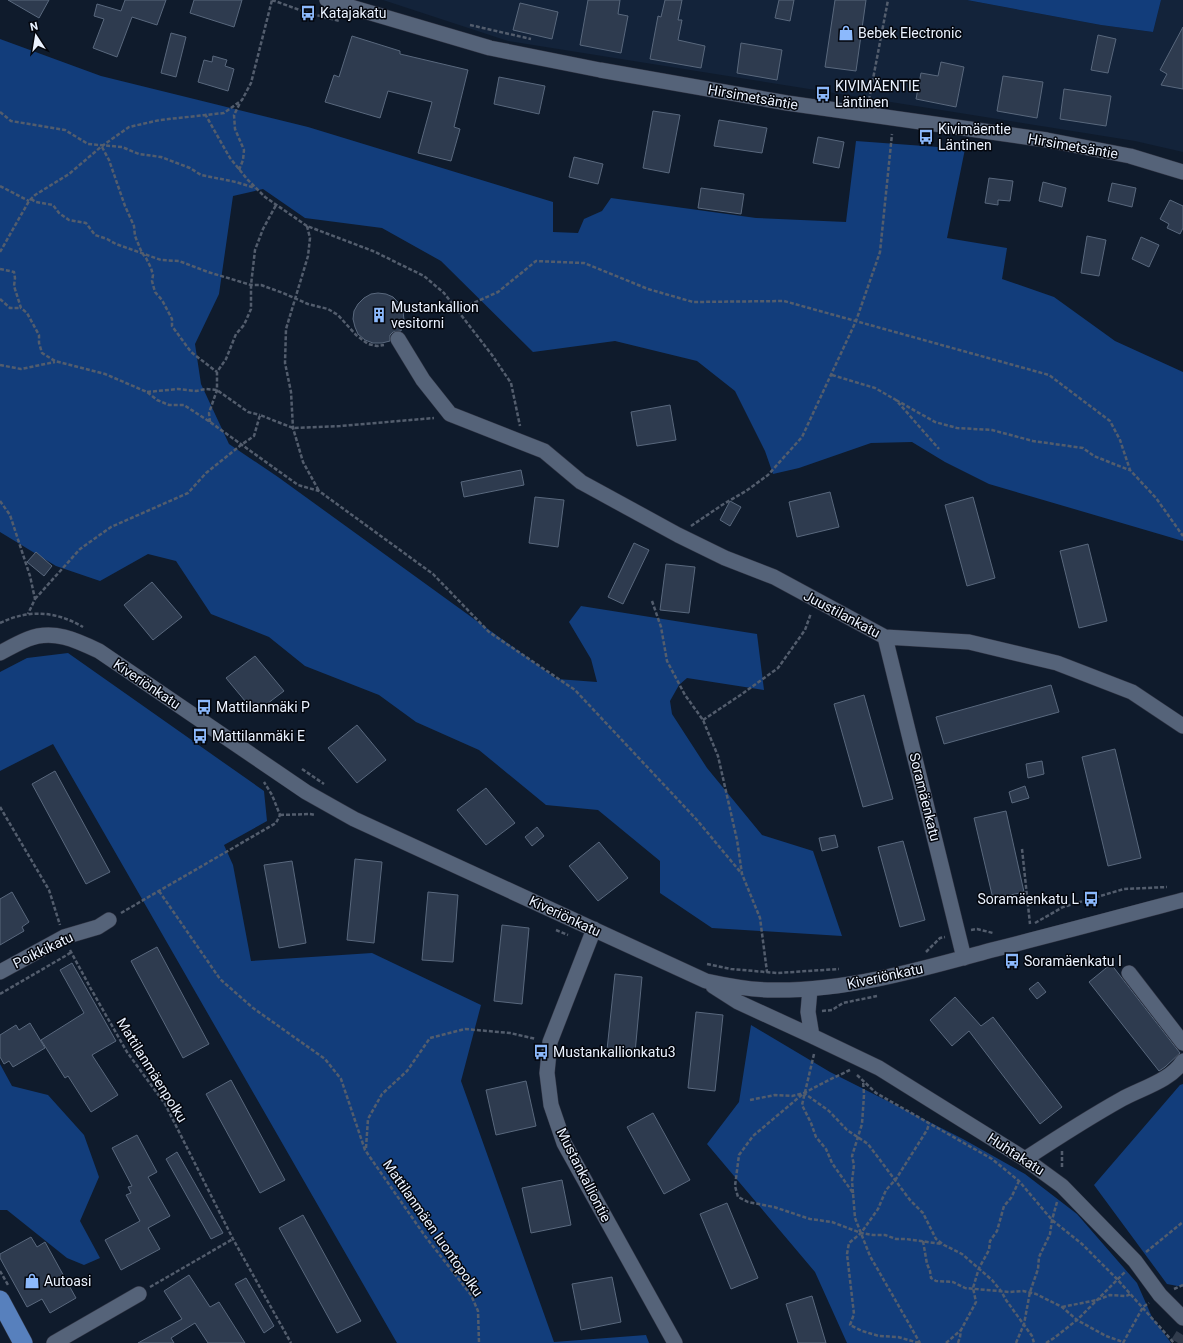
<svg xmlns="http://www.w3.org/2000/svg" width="1183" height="1343" font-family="Roboto,sans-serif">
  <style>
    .built { fill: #13233a }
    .forest { fill: #123d7b }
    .building { fill: #2e3b4f; stroke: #59687d }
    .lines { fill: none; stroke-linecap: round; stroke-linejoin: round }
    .minor-tunnel { stroke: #303b4c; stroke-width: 15; stroke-dasharray: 15 8; stroke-linecap: butt }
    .minor-casing { stroke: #303443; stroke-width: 16 }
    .major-casing { stroke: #303443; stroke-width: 20 }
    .path { stroke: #535d6d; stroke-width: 2.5; stroke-dasharray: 4 2; stroke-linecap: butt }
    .minor { stroke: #556379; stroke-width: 15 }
    .major { stroke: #5780bd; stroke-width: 19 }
    .labels { text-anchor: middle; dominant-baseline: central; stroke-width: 3; stroke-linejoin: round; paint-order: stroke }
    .poi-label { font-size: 14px; fill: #eaf2ff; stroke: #03060d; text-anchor: start }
    .street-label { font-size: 14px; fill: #eaf2ff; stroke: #03060d }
  </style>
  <rect width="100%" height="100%" fill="#0f1b2c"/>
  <path class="built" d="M383,0H967L1101,25L1153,32L1161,0H1183V152L1135,141L508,41Z"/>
  <path class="forest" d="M967,0H1161L1153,32L1101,25Z
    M0,39L101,76L308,127L553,202V232L578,233L584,219L602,211L611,198L756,218L846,222L856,141L965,149L947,238L1007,248L1002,279L1054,297L1115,341L1183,372V541L989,484L945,462L912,442L871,443L799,468L773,474L765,451L735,391L697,361L615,341L533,352L441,261L382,228L305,218L263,189L233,196L219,294L195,344L201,384L229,444L278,477L557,679L597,682L591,659L569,622L581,606L757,634L764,690L687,678L679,685L670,701L672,714L707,768L762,835L813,851L842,936L712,928L660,893V861L598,810L546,805L479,750L416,722L379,695L305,666L269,637L211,614L176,561L148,554L100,581L56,566L0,532Z
    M68,653L264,791L267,821L224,845L233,865L251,961L372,953L481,1005L461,1081L554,1342L646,1335L649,1343H397L53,744L0,771V672L27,658Z
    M751,1025L830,1072L963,1139L1025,1174L1077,1214L1137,1283L1152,1317L1171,1343H847L815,1272L707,1144L739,1102Z
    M0,1064L12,1086L48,1095L84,1135L99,1177L80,1221L100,1258L84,1265L67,1258L7,1210H0Z
    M1183,1084V1287L1167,1284L1094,1185L1180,1085Z"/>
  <path class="building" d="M8,0H49L39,18Z
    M125,0H166L157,25L132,17L117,57L93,48L104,19L94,16L97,4L121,11Z
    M194,0H242L234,27L190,13Z
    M588,0H620L618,14L628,16L621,53L580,45Z
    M665,0H682L678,20H682L678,40L705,46L701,68L650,59L658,16L661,17Z
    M779,0H794L790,21L775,18Z
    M835,0H866L856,71L825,67Z
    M520,3L558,12L552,39L513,30Z
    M1183,27V89L1161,85L1167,74L1160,70Z
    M171,33L186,37L176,77L161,73Z
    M1098,35L1116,39L1108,73L1091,70Z
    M352,36L400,51V54L468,70L454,127L460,129L451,161L418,153L432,102L388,91L380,118L325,102L334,75L339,77Z
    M741,43L782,50L777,80L737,73Z
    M213,56L227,60L225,66L234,69L228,91L198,82L204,60L212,62Z
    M941,62L964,67L956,107L916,99L921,73L938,76Z
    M1003,76L1043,82L1037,118L997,111Z
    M499,77L545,86L539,114L494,104Z
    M1064,89L1111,96L1106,126L1060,119Z
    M653,111L680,115L669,173L643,168Z
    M719,120L767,128L762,153L714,146Z
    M818,137L844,142L839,168L813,163Z
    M574,157L603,164L598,184L569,177Z
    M989,178L1013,181L1010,201L998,200V205L985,203Z
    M1043,182L1066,188L1062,207L1039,201Z
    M1112,183L1136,188L1132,207L1108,201Z
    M701,188L744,194L741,214L698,208Z
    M1170,200L1183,206V228L1180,234L1167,228L1169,224L1160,219Z
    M1087,236L1106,240L1099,276L1081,273Z
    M1141,237L1159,245L1149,267L1132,259Z
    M378,293L386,294L393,297L399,303L403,311L404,320L401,331L393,332L390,335V341L382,343H373L365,340L358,334L355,327L353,319L354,311L358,304L364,298L371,294Z
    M670,405L676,440L637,446L631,412Z
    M521,470L524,485L464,497L461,482Z
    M830,492L839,527L797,537L789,502Z
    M535,497L564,500L558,547L529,543Z
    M973,497L995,578L967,586L945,505Z
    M730,501L741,507L730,526L720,520Z
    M634,543L649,550L623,604L608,597Z
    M1088,544L1107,621L1079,628L1060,551Z
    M36,552L52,566L44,576L27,562Z
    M666,564L695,567L689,613L660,610Z
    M152,582L182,617L153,640L124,605Z
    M255,656L284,691L255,713L226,678Z
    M1051,685L1059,712L944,744L936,717Z
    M864,695L893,799L863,807L834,704Z
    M357,725L386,760L357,783L328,748Z
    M1115,749L1141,858L1108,866L1082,757Z
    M1042,761L1044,774L1028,778L1026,764Z
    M55,771L110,872L86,884L32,784Z
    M1025,786L1029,798L1012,803L1009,792Z
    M486,788L515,823L486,845L457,810Z
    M1006,811L1024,892L993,899L974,818Z
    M537,827L544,836L532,846L525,837Z
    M835,835L838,847L822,851L819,838Z
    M903,841L925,920L900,927L878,847Z
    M599,842L628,878L598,901L569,866Z
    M355,859L382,862L374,943L347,940Z
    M292,861L306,943L279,948L264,865Z
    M12,892L29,922L22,927L24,931L0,945V899Z
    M428,892L458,895L453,962L422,960Z
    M502,925L529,928L522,1004L494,1001Z
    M157,947L209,1044L183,1058L131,961Z
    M72,963L116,1041L92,1055L118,1095L91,1112L68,1076L65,1078L41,1040L84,1013L60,970Z
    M1111,964L1180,1053L1165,1067L1159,1071L1089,982Z
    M615,974L642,977L635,1053L607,1050Z
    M1038,982L1046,992L1037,999L1029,989Z
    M955,997L981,1026L993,1017L1062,1107L1040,1124L969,1031L952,1046L930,1020Z
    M696,1012L723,1015L715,1091L688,1088Z
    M30,1023L45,1048L13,1067L9,1061L4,1064L0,1057V1035L16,1025L19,1030Z
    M231,1080L285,1180L260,1193L206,1094Z
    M526,1081L536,1126L496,1135L486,1090Z
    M653,1113L690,1180L664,1194L627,1127Z
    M137,1135L157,1172L148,1177L170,1216L148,1228L160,1249L121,1270L105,1240L140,1221L126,1195L131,1193L128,1187L132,1186L112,1148Z
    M177,1152L223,1233L211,1239L166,1159Z
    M562,1180L571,1225L531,1233L522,1188Z
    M727,1203L758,1278L731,1289L700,1214Z
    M303,1215L361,1321L337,1333L279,1228Z
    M31,1237L37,1247L45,1242L76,1298L50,1313L42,1299L27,1307L0,1258V1254Z
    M189,1275L210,1307L219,1302L245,1343H208L195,1323L171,1338L174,1343H138L182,1319L164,1291Z
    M612,1277L621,1322L581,1330L572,1284Z
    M246,1278L274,1326L264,1333L235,1284Z
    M812,1296L826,1343H798L786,1304Z"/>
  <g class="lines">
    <path class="minor-tunnel" d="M1178,1343L1183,1335"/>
    <g class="minor-casing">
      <path id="minor" d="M327,0L490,48L600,70L787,103L1047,140L1130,156L1183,172
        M398,339L423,380L450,414L544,451L581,482L678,535L725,558L774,577L885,637L969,642L1057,663L1132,692L1183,726
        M885,637L964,958
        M0,653C9,648 18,643 28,639C53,629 76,640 99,651L306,792L354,819L706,981C729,986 754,991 778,990C851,990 922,969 992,950C1056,934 1119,917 1183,900
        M594,929L550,1042L547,1073L551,1105L564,1143L675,1343
        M0,972L64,937L98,927L109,920
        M1129,973L1183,1043
        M713,986L738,1002L812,1036
        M810,989L808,1012L812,1036L879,1068L1025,1159L1062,1186L1135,1261L1160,1295L1183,1318
        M1025,1159C1057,1138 1088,1118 1122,1099C1142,1088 1170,1081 1183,1061
        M54,1343L139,1294"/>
    </g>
    <g class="major-casing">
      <path id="major" d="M0,1300L23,1343"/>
    </g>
    <path class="path" d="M272,0L308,13L340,21
      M470,25L531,39
      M869,100L888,0
      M0,112L11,121L65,130L88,144L122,147L139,154L161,157L190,168L201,175L236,182L255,188
      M205,114L230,158L247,179L265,197L307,226L373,251L424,276L444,293L492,355L511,383L520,426
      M102,147L109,160L125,206L134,226L135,236L142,253L146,258L151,268L153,275L152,281L155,292L162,300L172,319V326L191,352L217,372
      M239,170L243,160L244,150L235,129L234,115L240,103
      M0,186L29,201
      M31,199L36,202L53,205L59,213L69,220L86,223L95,235L107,239L116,244L161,260L179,261L208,272L251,285H261L283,293L308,304L328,309L338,315L356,335L368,344L377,346L384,345
      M307,226L310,238L308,256L286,329L285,363L291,392L293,428L303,462L319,491
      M0,252L29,201L35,195L69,174L102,146L129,127L160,120L224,113L242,100L251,83L272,0
      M0,269L14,272L15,278L14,286L21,308L27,313L39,335V343L42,353L55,361L105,374L147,392L157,400L169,405H184L210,422L298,485L319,491L433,574L489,632L575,690L697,820L742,874
      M0,299L10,308H21
      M458,310L498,292L536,261L584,263L648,289L693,302L784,301L1049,375L1110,421L1120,440L1130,470L1156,498L1183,536
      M0,365L21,369L55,362
      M832,375L875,388L896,400L939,449
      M147,392L178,389L196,391L206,389L217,390L248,412L260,415
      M896,400L935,422L957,428L992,430L1033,441L1083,448L1094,456L1129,470
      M210,422L209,413L217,390V372L226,359L236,334L244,325L251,309V285L255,250L263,229L276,205
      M0,501L10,515L30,576L35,599L28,614
      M691,526L722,505L746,491L768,475L802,437L856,321L880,252L892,134
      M35,599L80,549L111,527L188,493L206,473L241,445L254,436L260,415L293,428L340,426L434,418
      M652,601L661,627L667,661L685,695L703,720L718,756L737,840L742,874L760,918L767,972
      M0,623C29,609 56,611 83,627
      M703,720L742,694L778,668L805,630L811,613
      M302,769L324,784
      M0,807L49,890L60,925
      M280,815L310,814L315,815
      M1022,849L1030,924
      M159,891L220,979L253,1008L325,1059L341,1079L365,1150L425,1236L471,1295L478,1311L479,1343
      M121,913L276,823L280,815L272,795L264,782
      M1035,923L1063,907L1124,889L1167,887
      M556,930L568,935
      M971,930L977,929L993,933
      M70,950L91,989L127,1052L165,1104L233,1239L291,1343
      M926,952L940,938L945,937
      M707,964L731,969L777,973L839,969
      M0,994L72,952
      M822,1011L832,1010L843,1003L877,996
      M814,1054L802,1105L811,1123L816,1137L826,1149L832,1163L853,1193L855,1218L870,1256L920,1343
      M850,1070L829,1080L804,1093L753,1136L739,1155L735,1186L738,1197L748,1202L774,1207L810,1219L832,1222L861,1233L873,1235H885L896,1239H906L942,1244
      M857,1075L876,1093L992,1159L1019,1181L1052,1220L1082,1244L1117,1279L1174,1343
      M750,1100L775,1095L792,1096L804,1093L829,1111L847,1130L868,1144L910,1200L923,1213L936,1239L944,1245L962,1254L992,1280L1001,1291L1006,1300L1032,1336L1034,1343
      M366,1148L368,1119L382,1094L407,1071L430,1038L465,1029L510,1033L536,1039
      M1062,1151V1168
      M853,1193L852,1181L854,1165L852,1156L862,1124L864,1095L863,1080
      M923,1241L927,1264L930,1271L931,1278L936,1281L953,1282L965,1288L1009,1292L1023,1291L1036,1294L1062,1307L1077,1320L1106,1336L1123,1342
      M1146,1252L1183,1222
      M0,1271L8,1285
      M150,1287L233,1239
      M1174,1289L1183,1285
      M1062,1307L1097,1300L1110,1295L1126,1296L1131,1294
      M919,1343L898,1337L879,1336L862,1331L850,1325L854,1314L847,1254L849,1243L861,1233L878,1209L886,1190L896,1179L927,1130L929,1124
      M946,1343L961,1330
      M958,1343L960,1337L961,1330L976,1302L973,1288L979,1268L989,1250L990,1241L997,1231L1004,1206L1011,1198L1019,1181
      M1016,1343L1024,1324L1030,1292L1038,1269L1039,1257L1050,1234L1052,1220L1057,1202
      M1046,1343L1054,1338L1077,1320L1125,1272
      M1123,1343L1143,1307L1149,1303"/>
    <use href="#minor" class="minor"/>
    <use href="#major" class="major"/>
  </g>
  <defs>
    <g id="bus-bare" transform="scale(1.2)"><path d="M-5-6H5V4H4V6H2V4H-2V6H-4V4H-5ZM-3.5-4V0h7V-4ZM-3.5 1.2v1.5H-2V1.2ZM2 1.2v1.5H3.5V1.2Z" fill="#8cb9fc" stroke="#03060d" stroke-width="2.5" paint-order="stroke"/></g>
    <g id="shop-bare" transform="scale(1.2)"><path d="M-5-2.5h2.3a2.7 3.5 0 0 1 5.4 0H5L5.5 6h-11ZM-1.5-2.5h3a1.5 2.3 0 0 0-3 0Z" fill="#8cb9fc" stroke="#03060d" stroke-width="2.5" paint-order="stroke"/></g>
    <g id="building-bare" transform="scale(1.2)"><path d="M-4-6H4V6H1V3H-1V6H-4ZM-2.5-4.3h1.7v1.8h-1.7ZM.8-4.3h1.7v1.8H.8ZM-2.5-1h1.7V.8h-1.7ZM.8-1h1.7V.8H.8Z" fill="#8cb9fc" stroke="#03060d" stroke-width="2.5" paint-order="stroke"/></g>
  </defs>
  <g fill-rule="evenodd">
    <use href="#bus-bare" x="308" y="13"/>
    <use href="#shop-bare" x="846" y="33"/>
    <use href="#bus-bare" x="823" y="94"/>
    <use href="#bus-bare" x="926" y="137"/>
    <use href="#building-bare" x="379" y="315"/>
    <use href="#bus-bare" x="204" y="707"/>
    <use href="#bus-bare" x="200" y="736"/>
    <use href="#bus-bare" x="1091" y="899"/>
    <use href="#bus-bare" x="1012" y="961"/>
    <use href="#bus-bare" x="541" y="1052"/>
    <use href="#shop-bare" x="32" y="1281"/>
  </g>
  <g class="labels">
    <g class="poi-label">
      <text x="320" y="13">Katajakatu</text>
      <text x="858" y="33">Bebek Electronic</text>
      <text x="835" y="86">KIVIMÄENTIE<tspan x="835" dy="16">Läntinen</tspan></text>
      <text x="938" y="129">Kivimäentie<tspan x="938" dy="16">Läntinen</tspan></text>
      <text x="391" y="307">Mustankallion<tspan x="391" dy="16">vesitorni</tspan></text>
      <text x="216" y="707">Mattilanmäki P</text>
      <text x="212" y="736">Mattilanmäki E</text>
      <text x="1079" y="899" text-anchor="end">Soramäenkatu L</text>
      <text x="1024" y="961">Soramäenkatu I</text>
      <text x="553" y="1052">Mustankallionkatu3</text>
      <text x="44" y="1281">Autoasi</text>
    </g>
    <g class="street-label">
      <text transform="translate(753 97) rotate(10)">Hirsimetsäntie</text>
      <text transform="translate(1073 146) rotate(10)">Hirsimetsäntie</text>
      <text transform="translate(842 614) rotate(28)">Juustilankatu</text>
      <text transform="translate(147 684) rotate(34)">Kiveriönkatu</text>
      <text transform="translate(925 797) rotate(76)">Soramäenkatu</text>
      <text transform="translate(565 916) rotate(25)">Kiveriönkatu</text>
      <text transform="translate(43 950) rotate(-26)">Poikkikatu</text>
      <text transform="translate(885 976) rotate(-12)">Kiveriönkatu</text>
      <text transform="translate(152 1070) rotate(58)">Mattilanmäenpolku</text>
      <text transform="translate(1016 1154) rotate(33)">Huhtakatu</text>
      <text transform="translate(584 1175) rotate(63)">Mustankalliontie</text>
      <text transform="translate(433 1228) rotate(55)">Mattilanmäen luontopolku</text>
    </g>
  </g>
  <g transform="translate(36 36) rotate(348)" stroke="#03060d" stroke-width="3" paint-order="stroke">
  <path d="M0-3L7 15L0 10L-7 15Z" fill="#eaf2ff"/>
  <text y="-6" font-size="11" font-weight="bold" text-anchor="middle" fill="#eaf2ff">N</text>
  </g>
</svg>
